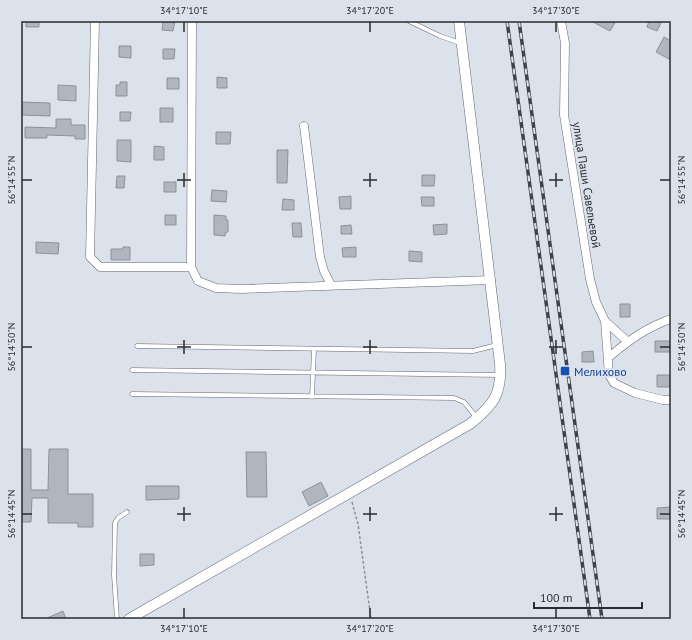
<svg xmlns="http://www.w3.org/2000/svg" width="692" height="640" font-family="'PT Sans',sans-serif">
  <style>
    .building { fill: #b0b6c0; stroke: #8b929a }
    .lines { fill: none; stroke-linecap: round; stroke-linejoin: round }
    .service-casing { stroke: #626870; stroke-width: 5 }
    .minor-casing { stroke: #626870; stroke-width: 9 }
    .tertiary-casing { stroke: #626870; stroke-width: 11 }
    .path { stroke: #8d9298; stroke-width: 1.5; stroke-dasharray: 3 2; stroke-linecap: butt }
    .service { stroke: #fff; stroke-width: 4 }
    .minor { stroke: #fff; stroke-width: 8 }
    .tertiary { stroke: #fff; stroke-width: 10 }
    .rail-casing { stroke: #3f4347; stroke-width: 3.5 }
    .rail { stroke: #dbe2eb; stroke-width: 2; stroke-dasharray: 6; stroke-linecap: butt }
    .ticks { fill: none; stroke: #292c2f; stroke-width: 1.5 }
    .transit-dot { fill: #1a4fb4; stroke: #dbe2eb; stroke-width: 1.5 }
    .labels { text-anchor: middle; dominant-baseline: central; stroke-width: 4; stroke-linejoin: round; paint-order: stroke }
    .street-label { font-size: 12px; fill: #292c2f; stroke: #dbe2eb }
    .transit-label { font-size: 12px; fill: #164399; stroke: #dbe2eb; text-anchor: start }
    .neatline { fill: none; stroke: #292c2f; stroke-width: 1.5 }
    .ticks-label { font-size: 10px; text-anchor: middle; fill: #292c2f }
  </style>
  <rect width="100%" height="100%" fill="#dbe2eb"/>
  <path class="building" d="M26,21H39V27H26Z
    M163,21H175L173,31L162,30Z
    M591,21H616L610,31Z
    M649,21H662L657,31L647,27Z
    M664,37L671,41V60L656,52Z
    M119,46H131V58L119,57Z
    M163,49H175L174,59H163Z
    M217,77L227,78V88H217Z
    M167,78H179V89H167Z
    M120,82H127V96H116V85H120Z
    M58,85L76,86V101L58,100Z
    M21,102L50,103V116L21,115Z
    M160,108H173V122H160Z
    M120,112H131L130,121H120Z
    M56,119H71V125H85V139H75V136L47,135V138H25V127L56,128Z
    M216,132H231L230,144H216Z
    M117,140H131V162L117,161Z
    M154,146L164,147V160H154Z
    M277,150H288L287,183H277Z
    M422,175H435L434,186H422Z
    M117,176H125L124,188H116Z
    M164,182H176V192H164Z
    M212,190L227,191L226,202L211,201Z
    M351,196V209H340L339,197Z
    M421,197H434V206H422Z
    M283,199L294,200V210H282Z
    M165,215H176V225H165Z
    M214,215L226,216V220H228V232H226L225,236L214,235Z
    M292,223H301L302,237H293Z
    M447,224V234L434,235L433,225Z
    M351,225L352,234H341V226Z
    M36,242L59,243L58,254L36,253Z
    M123,247H130V260H111V249H123Z
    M356,247V257H343L342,248Z
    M409,251L422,252V262L409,261Z
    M620,304H630V317H620Z
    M655,341H671V352H655Z
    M593,351L594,362H582V352Z
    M657,375H670V387H657Z
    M21,449H31V490H48L49,449H68V494H93V527H78V523H48V498H32L31,522H21Z
    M246,452H266L267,497H247Z
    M321,482L328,496L309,506L302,492Z
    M146,486H179V499L146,500Z
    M671,507V519H657V508Z
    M140,554H154V565L140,566Z
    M63,611L66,619H45Z"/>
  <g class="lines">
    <g class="service-casing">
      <path id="service" d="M409,21L440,36L460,43
        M137,346L473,351L497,345
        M132,370L500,375
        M132,394L454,398L464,402L477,418
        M312,397L314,349
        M117,619L114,575L115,523L118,518L127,512"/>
    </g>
    <g class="minor-casing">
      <path id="minor" d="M95,21L90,257L100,267H191
        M192,21L191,267L198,281L216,288L241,289L491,280
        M561,21L565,43L564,115L590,279L596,302L605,321L627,341
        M304,126L320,257L324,271L331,285
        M605,321L609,375L614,383L635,393L663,400H671
        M609,357C628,341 647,327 671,319"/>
    </g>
    <g class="tertiary-casing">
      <path id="tertiary" d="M129,619L470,424C493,405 502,395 500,364L459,21"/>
    </g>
    <path class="path" d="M352,502L358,524L371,619"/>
    <use href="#service" class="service"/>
    <use href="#minor" class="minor"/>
    <use href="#tertiary" class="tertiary"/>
    <g class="rail-casing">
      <path id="rail" d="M507,21L590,619
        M519,21L602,619"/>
    </g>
    <use href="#rail" class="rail"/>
  </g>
  <path class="ticks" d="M184,22V32M370,22V32M556,22V32M184,173V187M370,173V187M556,173V187M22,180H32M177,180H191M363,180H377M549,180H563M660,180H670M184,340V354M370,340V354M556,340V354M22,347H32M177,347H191M363,347H377M549,347H563M660,347H670M184,507V521M370,507V521M556,507V521M22,514H32M177,514H191M363,514H377M549,514H563M660,514H670M184,608V618M370,608V618M556,608V618"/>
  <rect class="transit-dot" x="560" y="366" width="10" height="10" rx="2"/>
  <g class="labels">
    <g class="street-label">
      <text transform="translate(587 185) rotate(81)">улица Паши Савельевой</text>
    </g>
    <g class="transit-label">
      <text x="574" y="371">Мелихово</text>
    </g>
  </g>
  <rect width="692" height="640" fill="none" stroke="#dbe2eb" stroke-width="44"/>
  <path d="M534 602v6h108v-6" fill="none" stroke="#292c2f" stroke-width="2"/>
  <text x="540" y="602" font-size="12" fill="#292c2f" stroke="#dbe2eb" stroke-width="3" paint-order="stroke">100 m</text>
  <rect x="22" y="22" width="648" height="596" class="neatline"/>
  <g class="ticks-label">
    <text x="184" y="14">34°17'10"E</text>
    <text x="370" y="14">34°17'20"E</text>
    <text x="556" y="14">34°17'30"E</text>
    <text transform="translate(11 180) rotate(-90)" y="4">56°14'55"N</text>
    <text transform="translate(681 180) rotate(-90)" y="4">56°14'55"N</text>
    <text transform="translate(11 347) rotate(-90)" y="4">56°14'50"N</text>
    <text transform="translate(681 347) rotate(-90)" y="4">56°14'50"N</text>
    <text transform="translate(11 514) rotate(-90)" y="4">56°14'45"N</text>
    <text transform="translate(681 514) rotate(-90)" y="4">56°14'45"N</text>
    <text x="184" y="632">34°17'10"E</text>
    <text x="370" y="632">34°17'20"E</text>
    <text x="556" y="632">34°17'30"E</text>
  </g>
</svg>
